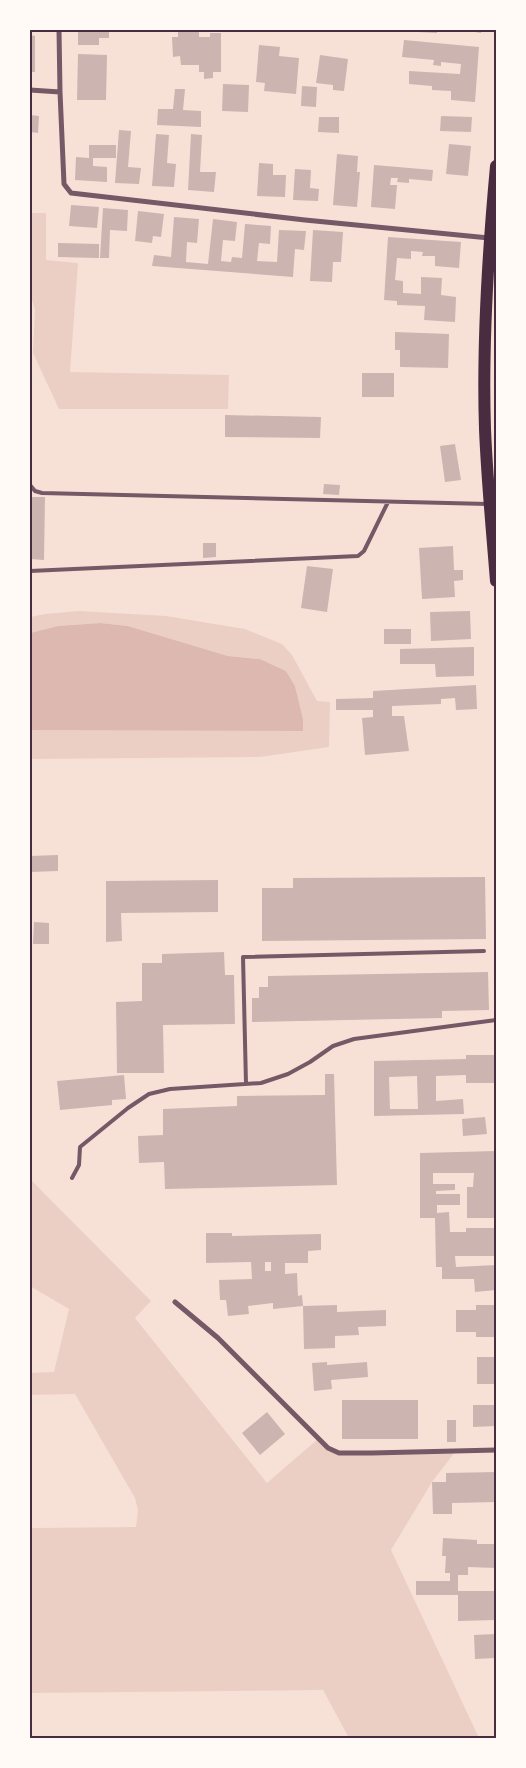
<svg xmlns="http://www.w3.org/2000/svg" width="526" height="1768" font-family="'Nunito Sans',sans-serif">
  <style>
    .green { fill: #ebcfc5 }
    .water { fill: #dcb8b0 }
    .building { fill: #ccb4b1; fill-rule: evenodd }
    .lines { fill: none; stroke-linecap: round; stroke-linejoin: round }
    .service { stroke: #755966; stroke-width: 4 }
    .minor { stroke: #755966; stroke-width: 5 }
    .primary { stroke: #4a2c40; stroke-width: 12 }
    .neatline { fill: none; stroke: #4a2c40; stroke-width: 2 }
  </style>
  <rect width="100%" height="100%" fill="#f7e1d7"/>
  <path class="green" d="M30,213H46V260L78,263L70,372L229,375L228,409H59L33,353L35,310L30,293Z
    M79,611L166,616L245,629L282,644L292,655L317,701L330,702L329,747L260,757L30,759V730H303V719L295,686L286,671L260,659L228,656L128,626L100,623L58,626L30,633V617L45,614Z
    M30,1179L151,1301L135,1318L267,1483L319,1438L328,1448L339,1453L455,1452L432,1482L391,1550L479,1738H349L323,1690L30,1693V1528L136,1527L138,1510L135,1498L75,1394L30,1395V1373L54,1372L69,1309L30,1286Z"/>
  <path class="water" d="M100,623L128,626L228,656L260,659L286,671L295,686L303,719V731L30,730V633L58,626Z"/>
  <path class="building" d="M78,30H109V38H99V45H78Z
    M178,30H199V37H210V33H221V72H213V78L204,79V72H199V65H181L180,56L173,57L172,37H178Z
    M417,30H437V33L417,32Z
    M469,30H481V33L469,31Z
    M30,35L35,36V72H30Z
    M404,40L479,47L475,102L451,100V91L432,90V86L409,84V71L460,74L461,64L441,62V66L433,65L434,60L402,57Z
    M259,45L280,47L279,56L299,58L296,94L264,91L265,83L256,82Z
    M78,54L107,55L106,100H77Z
    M320,55L348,59L344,91L333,90V85L316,83Z
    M223,84L249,85L248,112L222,111Z
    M302,86L317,87L316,107L301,106Z
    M175,89H185L183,110L201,111V127L157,125L158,109H173Z
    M30,115L39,116L38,133L30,132Z
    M441,116L472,117L471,132L440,131Z
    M319,117H339V133L318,132Z
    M119,130L131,131L128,167L141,168L139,184L115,183Z
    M156,134L169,135L167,163L176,164L174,187L152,186Z
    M191,134L202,135L200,172H216L214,192L188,190Z
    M449,144L471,146L468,176L446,174Z
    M89,145H116V158H93V166L107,167V182L75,180L76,157L89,158Z
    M337,154L358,156L357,172H360L357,207L333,205Z
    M259,163L273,164V175H286L285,197L257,196Z
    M374,165L433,170L432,181L409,179V183L397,182L398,178H391L390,185H397L395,209L371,207Z
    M295,169L311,170L310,188L319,189L318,201L293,200Z
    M71,205L99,207L97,228L69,226Z
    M103,208L128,210L127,231L110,230L109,258H100Z
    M138,211L164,214L161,237L153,236L152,243L135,241Z
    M174,217L199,219L197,243L187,242L186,262L208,264L213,219L237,222L235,241L223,240L221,261L231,262L232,257L242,258L245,224L271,226L270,244L259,243L257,261L277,262L279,230L306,231L304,250L295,249L293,277L152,266L154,255L171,257Z
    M313,230L343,232L341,262H333L332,282L310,281Z
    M388,237L461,242L459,268L435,266V256H422L423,252L411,251V259L397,258L395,280L403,281V293L421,294V277L442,278L441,295L456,297L455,322L424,320L425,306L397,305V301L384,300Z
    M58,243L99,244V258L58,257Z
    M395,332L449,334L448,368L400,367V350H395Z
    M362,373H394V397H362Z
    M225,415L321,417L320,438L225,437Z
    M455,444L461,480L445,482L440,446Z
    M324,484L340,485L339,495L323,494Z
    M30,497H45L44,560L30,559Z
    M203,543H216V557L203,558Z
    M453,546L454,570H463V580L454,581L455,597L422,599L419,548Z
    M307,566L333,569L327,612L301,608Z
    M470,611L471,639L431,641L430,612Z
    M384,629H411V644H384Z
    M474,647V676L436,677L435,664H400V649Z
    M476,685L477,709L456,710L455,698L441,699V704L392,706V716H404L409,751L365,755L362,718L373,717V710H336V699L373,698V691Z
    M58,855V871L30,872V856Z
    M485,877L486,939L262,941V888H293V878Z
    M218,880V912L121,913L122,941L106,942V881Z
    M34,922L49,923V944H33Z
    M224,952L225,975H234L235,1024L163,1025L164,1073H117L116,1002L142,1001V963H162V954Z
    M488,972L489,1010L442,1011V1018L252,1022V998H259V987H268V976Z
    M466,1055H495L496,1083H466V1075L436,1076V1101L463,1099L464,1114L374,1116V1061L466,1059ZM417,1076L418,1109H390L389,1077Z
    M325,1074H334L337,1185L165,1189L164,1162L139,1163L138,1136L163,1135V1109L237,1106V1096L325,1095Z
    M124,1075L126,1099L112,1100V1105L60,1110L57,1081Z
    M485,1117L487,1134L463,1136L462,1119Z
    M496,1151V1218H467V1187H473L474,1173H433V1184H455V1190L436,1191V1194H460V1205H437V1213L449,1212L450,1232H466V1228H496V1256H455L456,1267L496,1265V1290L475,1292L474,1279H442V1267H436L435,1218H420V1153Z
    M206,1233H232V1236L321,1234V1250L308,1251V1263H285V1274L297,1273L298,1296L302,1295L303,1306L337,1305V1312L386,1310V1326L358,1327L359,1335L335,1336V1348L304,1349L303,1306L273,1309V1303L248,1306L249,1314L228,1316L226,1300H220L219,1280L252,1279L251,1262L206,1263ZM265,1262H271V1271H265Z
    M476,1305H496V1337H476V1332H456V1310H476Z
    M477,1357H495V1384H477Z
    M327,1362V1365L367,1362L368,1377L331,1380L332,1389L314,1391L312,1363Z
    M342,1400H418V1439H342Z
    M473,1405H496V1426L473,1427Z
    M267,1412L285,1434L260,1455L242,1433Z
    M447,1420H456V1442H447Z
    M496,1472V1502L452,1503V1514H433L432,1482H446V1473Z
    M443,1538L477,1540V1544H496V1568L468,1567V1575H458V1591H496V1620L458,1621V1595H416V1581H450V1573H445L446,1556H442Z
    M496,1634V1658L475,1659L474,1635Z"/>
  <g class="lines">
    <path class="service" d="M30,485L35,491L42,493L488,504
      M30,571L358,556L364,551L388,502
      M246,1084L243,957L484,951
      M72,1178L79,1165L80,1147L128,1108L149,1094L170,1089L261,1083L288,1074L310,1062L333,1046L354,1039L496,1020"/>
    <path class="minor" d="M59,30L60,92
      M30,90L60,92L64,184L71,193L305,220L489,238
      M175,1302L218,1338L328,1448L339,1453H372L496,1450"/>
    <path class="primary" d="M496,166C488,253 482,341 485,429C487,479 492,530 496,581"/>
  </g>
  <rect width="526" height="1768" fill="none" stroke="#fffaf5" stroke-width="62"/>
  <rect x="31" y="31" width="464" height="1706" class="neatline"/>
</svg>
